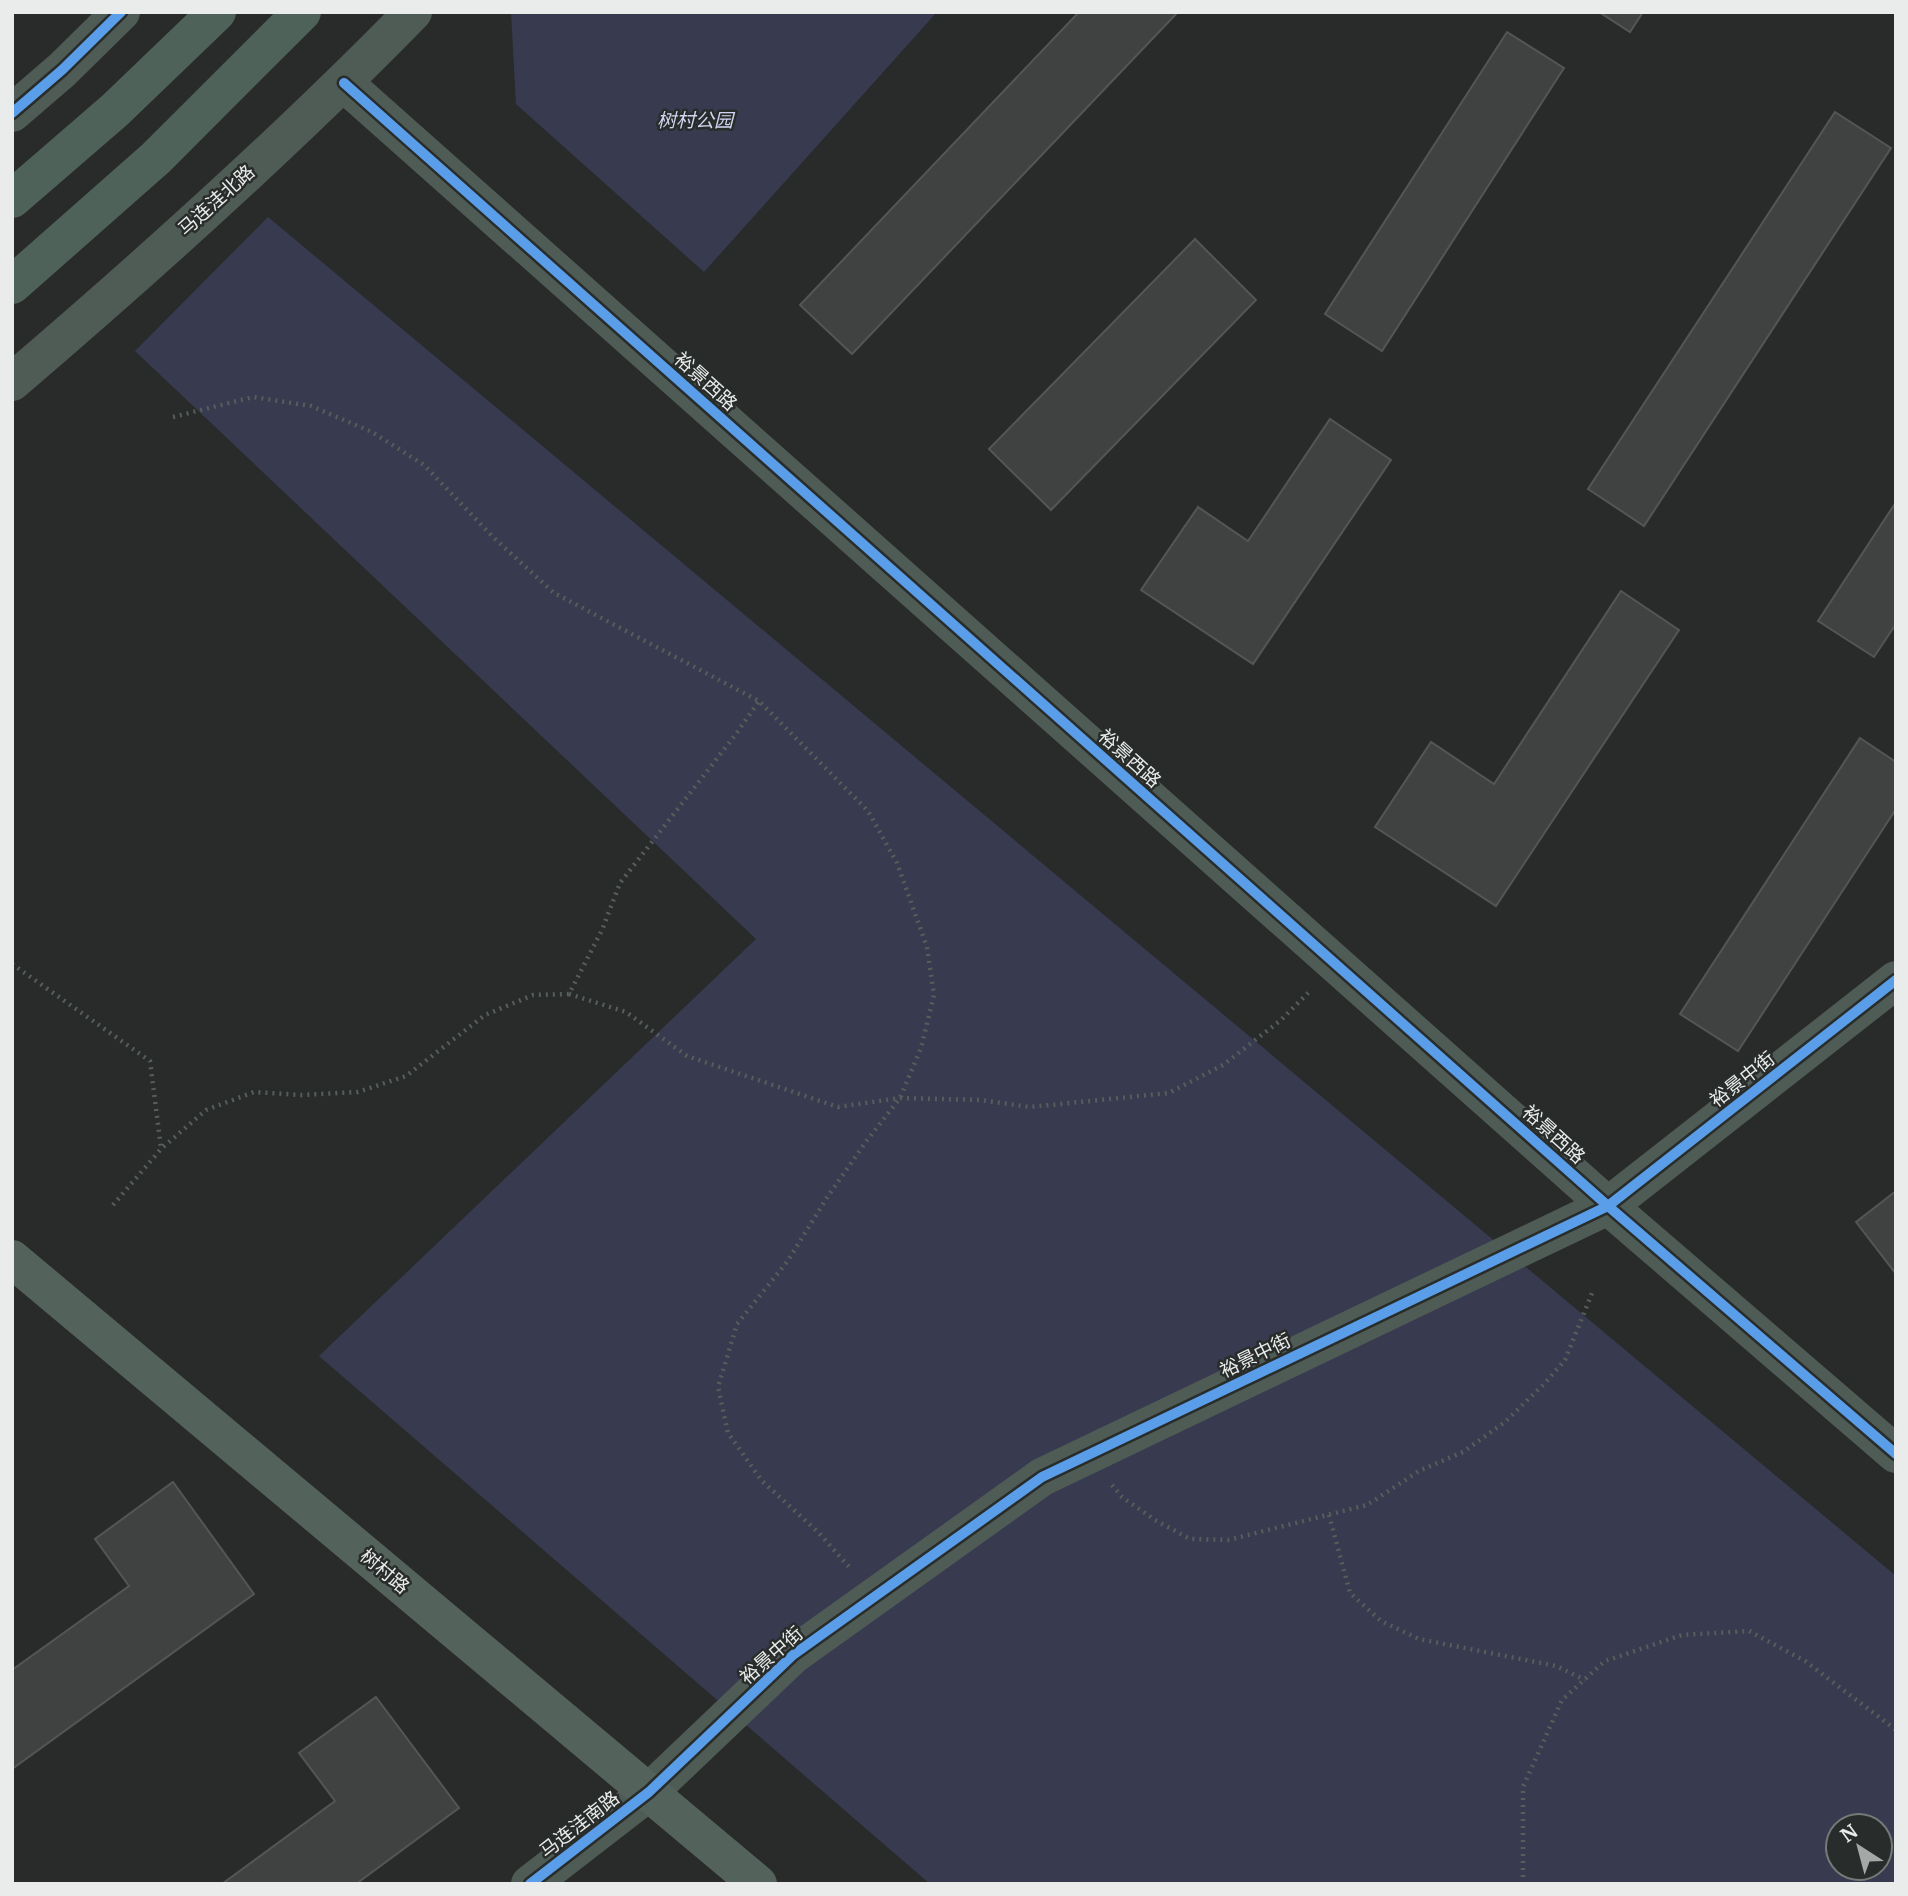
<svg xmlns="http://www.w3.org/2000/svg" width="1908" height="1896" font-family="Merriweather,'Noto Sans SC',serif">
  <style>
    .green { fill: #383a50; fill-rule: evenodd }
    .building { fill: #404241; stroke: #545655; stroke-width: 2 }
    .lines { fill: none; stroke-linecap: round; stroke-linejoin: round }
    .path { stroke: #565e5a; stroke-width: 4.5; stroke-dasharray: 2 5; stroke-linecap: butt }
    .tertiary { stroke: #4f5b55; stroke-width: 38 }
    .secondary { stroke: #54625c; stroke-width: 38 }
    .primary { stroke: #4f6259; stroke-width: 38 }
    .cycleway-casing { stroke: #282c2a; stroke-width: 15 }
    .cycleway { stroke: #5a9eea; stroke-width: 10 }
    .labels { text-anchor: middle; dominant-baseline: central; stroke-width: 5; stroke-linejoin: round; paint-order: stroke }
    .park-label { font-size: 19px; font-style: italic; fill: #d2d4f2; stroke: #282c2a }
    .street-label { font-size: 19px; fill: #e9ecea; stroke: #282c2a }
  </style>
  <rect width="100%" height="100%" fill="#292b2a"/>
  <path class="green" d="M511,12H937L704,272L516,104Z
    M268,217L1896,1576V1884H930L319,1356L756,939L135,351ZM1838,1826H1880V1868H1838Z"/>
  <path class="building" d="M1079,12H1178L852,354L800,305Z
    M1599,12H1643L1630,32Z
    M1507,32L1564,68L1382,351L1325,314Z
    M1835,112L1891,148L1644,526L1588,489Z
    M1195,239L1256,300L1051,510L989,449Z
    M1330,419L1391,460L1253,664L1141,590L1198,507L1248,541Z
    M1896,502V624L1874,657L1818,621Z
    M1621,591L1679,630L1496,906L1375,827L1431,742L1494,784Z
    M1860,738L1896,762V809L1738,1051L1680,1014Z
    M1896,1191V1274L1856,1222Z
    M173,1482L254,1594L12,1769V1670L129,1586L95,1539Z
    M376,1697L459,1808L356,1884H222L335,1801L299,1753Z"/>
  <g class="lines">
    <path class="path" d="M173,417L253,397L311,406L372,432L424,465L493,537L554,593L759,701L868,811L897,863L927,947L934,995L921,1048L900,1098L868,1139L828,1196L787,1262L737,1324L718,1387L728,1433L762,1481L818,1532L851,1569
      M12,964L150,1061L161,1148
      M569,994L626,1012L687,1056L838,1107L900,1098L981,1100L1030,1107L1169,1093L1223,1065L1281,1020L1311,990
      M113,1205L161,1149L206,1110L254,1092L301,1095L358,1092L406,1076L485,1015L533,995L569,994L602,930L620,883L736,734L759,701
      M1112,1485L1122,1497L1155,1520L1190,1539L1228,1540L1367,1505L1419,1471L1463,1452L1505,1422L1545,1383L1565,1360L1592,1293
      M1329,1515L1350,1593L1381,1621L1419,1639L1556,1666L1585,1680
      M1523,1884V1787L1562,1700L1605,1661L1682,1635L1749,1631L1805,1661L1896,1730"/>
    <path class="tertiary" d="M344,83L1608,1206L1896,1454
      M12,113L62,70L121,12
      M12,382C150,264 286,142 413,12
      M530,1884L649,1792L793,1655L1042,1477L1608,1206L1896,980"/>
    <path class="secondary" d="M12,1259L758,1884"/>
    <path class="primary" d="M12,199L115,110L217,12
      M12,285L156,158L302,12"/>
    <g class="cycleway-casing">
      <path id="cycleway" d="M344,83L1608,1206L1896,1454
        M12,113L62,70L121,12
        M530,1884L649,1792L793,1655L1042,1477L1608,1206L1896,980"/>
    </g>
    <use href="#cycleway" class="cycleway"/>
  </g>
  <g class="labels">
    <g class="park-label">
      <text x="695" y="120">树村公园</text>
    </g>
    <g class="street-label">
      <text transform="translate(216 200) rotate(-42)">马连洼北路</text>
      <text transform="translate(706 381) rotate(42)">裕景西路</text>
      <text transform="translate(1130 758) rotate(42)">裕景西路</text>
      <text transform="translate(1742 1079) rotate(-38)">裕景中街</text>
      <text transform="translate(1554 1134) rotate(42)">裕景西路</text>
      <text transform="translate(1255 1355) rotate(-26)">裕景中街</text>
      <text transform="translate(385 1571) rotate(40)">树村路</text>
      <text transform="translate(771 1655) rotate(-41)">裕景中街</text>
      <text transform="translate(579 1824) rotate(-38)">马连洼南路</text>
    </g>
  </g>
  <rect width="1908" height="1896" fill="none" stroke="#e9ecea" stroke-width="28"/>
  <g transform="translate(1859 1847) rotate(324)"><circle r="33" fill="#282c2a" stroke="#757977" stroke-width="2"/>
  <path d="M0-5L12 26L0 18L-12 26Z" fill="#a6a8a7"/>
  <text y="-10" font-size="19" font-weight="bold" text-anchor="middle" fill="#e9ecea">N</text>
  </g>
</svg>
